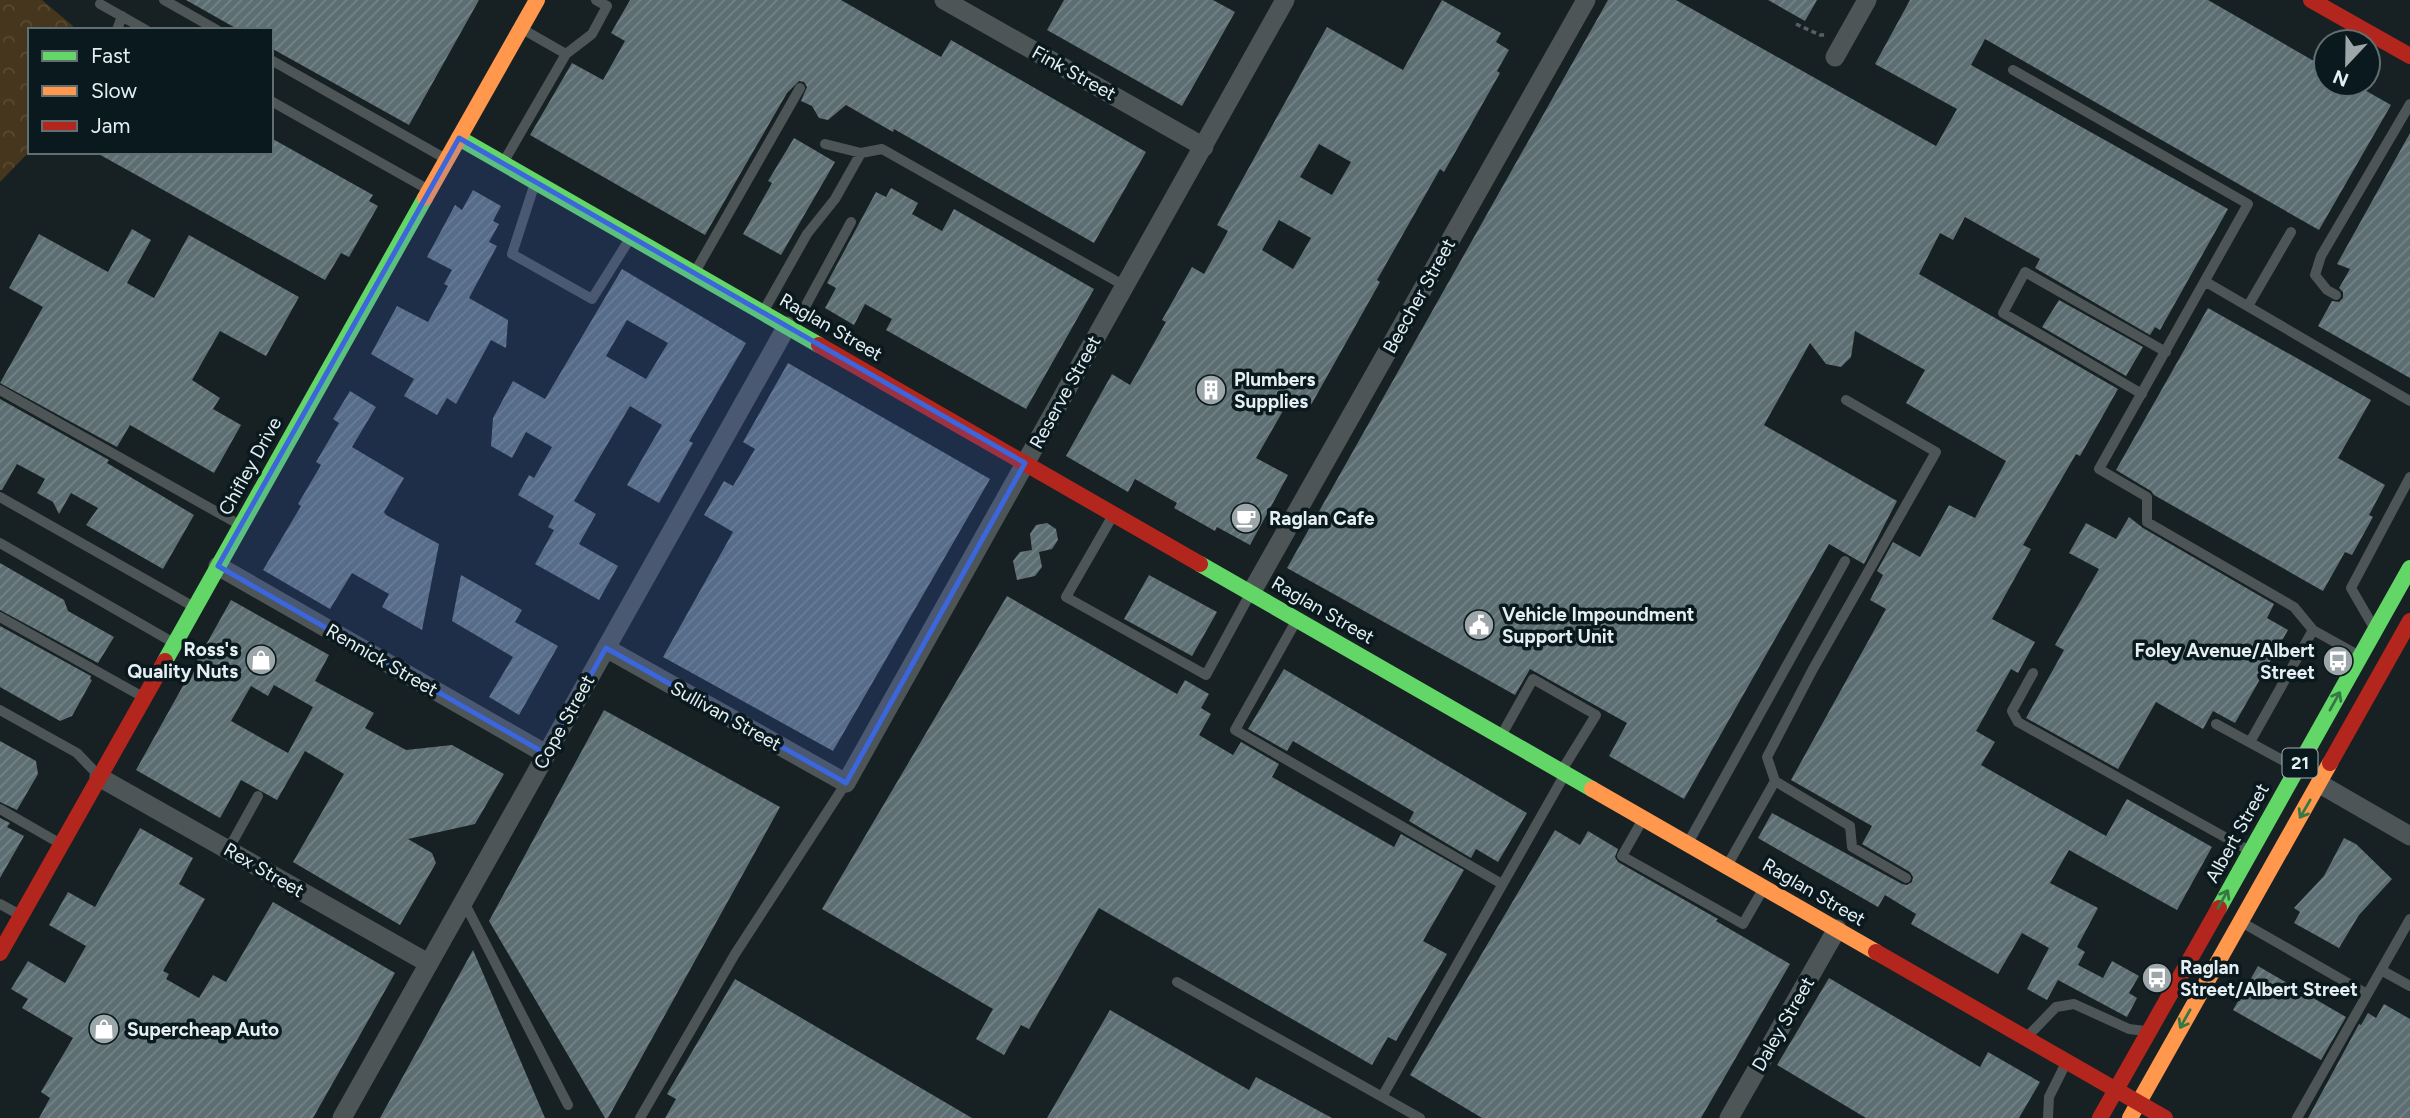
<svg xmlns="http://www.w3.org/2000/svg" width="2410" height="1118" font-family="Figtree,sans-serif">
  <style>
    .park { fill: url(#park-crowns) }
    .building { fill: url(#building-hatch); fill-rule: evenodd }
    .lines { fill: none; stroke-linecap: round; stroke-linejoin: round }
    .path { stroke: #585f61; stroke-width: 3.5; stroke-dasharray: 5 3.5; stroke-linecap: butt }
    .lane { stroke: #4e5557; stroke-width: 10 }
    .street { stroke: #4e5557; stroke-width: 19 }
    .fast { stroke: #63d668; stroke-width: 16 }
    .slow { stroke: #ff974d; stroke-width: 16 }
    .jam { stroke: #b3261e; stroke-width: 16 }
    .oneway { stroke: #367843 }
    .marked { fill: #3b66dc; fill-opacity: 0.2; stroke: #3b66dc; stroke-width: 5; stroke-linejoin: round }
    .labels { text-anchor: middle; dominant-baseline: central; stroke-width: 7; stroke-linejoin: round; paint-order: stroke }
    .shield { fill: #09191e; stroke: #a3afb3; stroke-width: 2 }
    .shield-label { font-size: 18px; font-weight: bold; fill: #e5eff3 }
    .street-label { font-size: 19px; fill: #e5eff3; stroke: #09191e }
    .poi-label { font-size: 19px; font-weight: bold; fill: #e5eff3; stroke: #09191e; text-anchor: start }
  </style>
  <defs>
    <pattern id="park-crowns" width="20" height="18" patternUnits="userSpaceOnUse" patternTransform="scale(1.75)"><rect width="20" height="18" fill="#46361d"/><path d="M2 6a3 3 0 1 1 6 0M12 15a3 3 0 1 1 6 0" fill="none" stroke="#584a33"/></pattern>
    <pattern id="building-hatch" width="6" height="6" patternUnits="userSpaceOnUse" patternTransform="scale(1.75)"><rect width="6" height="6" fill="#5d6e73"/><path d="M-1 1l2-2M0 6l6-6M5 7l2-2" fill="none" stroke="#748387"/></pattern>
  </defs>
  <rect width="100%" height="100%" fill="#172023"/>
  <path class="park" d="M0,0H42L73,26L72,30H30V148L28,153L0,182Z"/>
  <path class="building" d="M186,0H479L409,125L271,48V30H239Z
    M630,0H841L941,57L951,40L1146,152L1094,243L894,129L893,132L846,105L828,120L819,118L812,106L801,101L807,87L804,82L799,81L787,93L705,235L530,135L572,63L603,80L625,41L611,33Z
    M1064,0H1213L1235,12L1182,106L1047,30Z
    M1442,0L1501,33L1496,42L1509,50L1497,71L1500,73L1444,172L1440,169L1377,280L1380,282L1311,405L1292,395L1256,458L1288,475L1250,545L1217,527L1215,531L1174,508L1177,503L1135,479L1128,492L1066,456L1112,374L1130,385L1166,322L1162,320L1192,267L1204,274L1228,231L1217,225L1327,27L1403,70ZM1319,144L1351,162L1332,195L1300,177ZM1279,220L1311,238L1293,269L1262,250Z
    M1608,0H1676L1936,146L1957,109L1875,64L1910,0H2208L2326,68V84H2354L2391,105L2319,230L1985,39L1971,65L2228,209L2160,330L2155,327L2150,335L2035,268L2040,259L1965,217L1953,240L1940,233L1919,274L2118,389L2080,456L2076,454L2023,545L2031,549L1992,619L2035,642L2018,673L2011,669L1976,731L1995,742L1981,765L2106,836L2127,799L2212,847L2177,910L2069,850L2050,883L2098,908L2077,947L2085,952L2078,965L2103,978L2112,961L2139,976L2129,993L2137,998L2127,1017L2058,980L2047,1000L2027,989L2049,948L2022,933L1998,974L1911,924L1916,914L1885,895L1878,907L1758,838L1772,813L1902,884L1907,885L1912,882L1913,877L1910,872L1862,844L1872,826L1791,780L1886,609L1870,600L1883,575L1877,571L1893,542L1920,557L1949,505L1975,518L2006,461L1906,403L1925,370L1855,331L1851,357L1841,367L1826,364L1810,343L1764,425L1897,501L1864,564L1829,544L1684,799L1609,756L1627,723L1530,669L1515,695L1287,568Z
    M1768,0H1817L1805,21Z
    M2410,133V378L2318,326L2332,301L2339,302L2343,298V292L2339,288L2350,269L2337,264Z
    M271,138L373,195L369,201L378,206L349,257L341,253L325,280L95,152H271Z
    M794,138L835,162L781,255L743,234L772,183L768,181Z
    M891,188L918,203L912,214L942,231L954,209L1094,289L1026,409L886,330L892,319L865,304L854,325L825,308L836,288L827,283L876,192L886,197Z
    M473,190L501,206L493,221L499,224L489,242L497,246L469,298L508,320L506,348L491,340L456,404L447,398L437,415L404,396L414,379L371,354L397,306L428,322L448,286L444,284L452,270L427,257L455,205L462,210Z
    M132,229L151,240L127,283L154,298L189,235L299,297L266,356L220,331L192,380L220,398L213,409L241,425L214,473L130,425L117,447L0,383L43,307L9,288L39,234L108,272Z
    M622,269L746,343L689,441L693,443L659,503L627,485L662,425L630,406L574,501L596,514L579,544L618,566L599,600L535,564L554,530L548,527L554,516L518,495L529,475L534,478L552,447L526,432L512,458L491,446L493,418L513,381L545,399ZM627,320L668,343L646,379L606,356Z
    M2059,300L2143,347L2126,376L2042,327Z
    M2208,308L2371,400L2338,458L2385,485L2369,515L2373,517L2352,555L2345,552L2323,591L2154,495L2151,491L2116,470Z
    M788,363L990,479L833,751L663,657L733,532L704,515L724,481L733,486L755,449L743,442Z
    M350,391L376,407L352,447L404,478L384,512L386,515L439,544L422,630L382,607L389,594L352,573L330,609L263,570L301,506L298,504L321,465L316,462L339,423L333,419Z
    M0,399L109,460L107,463L194,515L163,569L86,525L98,508L71,493L59,514L53,502L37,493L45,479L17,464L2,490H0Z
    M2129,517L2143,528L2274,604L2267,618L2288,630L2235,723L2213,711L2203,729L2156,702L2118,769L2026,718L2064,650L2055,645L2099,569L2069,553L2086,523L2116,539Z
    M1047,523L1056,529L1058,540L1052,549L1039,552L1042,567L1035,576L1017,580L1013,561L1020,552L1032,550L1030,534L1036,525Z
    M0,563L64,600L68,611L114,637L98,663L0,610Z
    M461,575L522,610L515,622L558,646L519,715L489,697L513,657L452,621Z
    M1149,575L1217,612L1192,656L1124,619Z
    M1007,596L1177,694L1185,680L1209,694L1201,708L1211,714L1199,735L1233,755L1241,742L1279,764L1272,777L1394,847L1401,834L1464,870L1423,941L1447,954L1396,1041L1388,1037L1372,1065L1099,908L1029,1029L1021,1025L1004,1055L976,1039L993,1009L822,909Z
    M231,600L329,655L315,681L374,713L365,728L406,750L452,745L504,774L475,824L408,839L432,853L436,863L400,925L293,862L344,774L305,751L277,800L241,780L220,818L136,770ZM274,685L313,707L288,753L231,721L251,686L268,696Z
    M0,626L91,676L90,679L92,680L72,716L60,721L0,687Z
    M1284,669L1527,813L1498,862L1476,849L1471,858L1409,821L1414,812L1293,741L1287,751L1248,729Z
    M604,710L780,807L608,1118H605L489,921Z
    M0,741L36,761L38,774L17,810L0,802Z
    M0,818L10,823L7,827L24,836L0,878Z
    M140,828L193,858L179,884L205,899L163,971L169,974L166,979L199,998L213,975L226,982L273,902L395,973L313,1118H39L50,1098L41,1092L73,1038L22,1008L28,999L11,989L28,961L65,983L86,946L49,925L68,892L95,907Z
    M1555,830L1580,845L1588,831L1618,849L1615,857L1618,862L1718,919L1716,921L1790,964L1701,1118H1482L1410,1075Z
    M2344,838L2356,844L2392,879L2359,915L2339,948L2294,923L2300,912L2294,908L2324,876Z
    M473,950L545,1118H380Z
    M2258,966L2346,1017L2321,1060L2233,1010Z
    M1829,978L1980,1067L1988,1052L2040,1082L2019,1118H1866L1777,1065Z
    M735,979L972,1118H665L676,1099L667,1094Z
    M2384,1004L2410,1019V1118H2308L2359,1024L2361,1025L2368,1013L2376,1018Z
    M1110,1010L1249,1090L1256,1077L1332,1118H1047Z"/>
  <g class="lines">
    <path class="path" d="M1796,24L1820,35H1825"/>
    <path class="lane" d="M164,0L217,30
      M100,4L146,30
      M117,30L122,16
      M524,30L566,54
      M271,60L446,159
      M2013,70L2248,204L2099,469L2147,497V522L2294,607L2313,630L2358,655
      M271,101L429,190
      M825,144L861,153L882,149L1125,286
      M503,163L566,54L592,34L607,6L596,0
      M535,183L512,254L592,299L629,240
      M695,272L800,88
      M2206,282L2410,401
      M2336,295L2327,290L2315,275L2321,256L2410,104
      M2248,306L2291,232
      M763,312L807,234L835,199L861,153
      M793,329L851,222
      M0,390L240,525
      M2142,394L2003,313L2025,272L2166,352
      M0,497L194,607
      M1112,517L1066,597L1206,675L1249,596
      M0,543L174,643
      M0,617L143,697
      M1295,623L1235,730L1502,884
      M2373,626L2351,588L2410,477
      M2033,673L2012,711L2018,722L2248,850
      M0,710L77,753L98,775
      M2216,724L2293,766
      M1501,736L1533,679L1596,715L1562,770
      M2250,742L2313,630
      M1775,781L1767,757L1813,669L1936,452L1846,400
      M0,809L61,844
      M1643,819L1622,856L1743,924L1762,891
      M1688,843L1845,561
      M228,850L258,796
      M1727,866L1775,781L1850,826L1852,847L1906,878
      M464,902L568,1105
      M0,904L20,915
      M2243,923L2367,994
      M2381,970L2410,986
      M1177,982L1420,1118
      M2028,1036L2056,1007L2074,1004L2129,1029L2145,1031
      M1382,1097L1565,774
      M640,1118L735,954L846,783
      M2048,1118L2049,1097L2065,1065
      M2297,1118L2410,919"/>
    <path class="street" d="M944,0L1204,147
      M1835,57L1867,0
      M218,566L546,754
      M1251,593L1586,0
      M606,648L846,783L1285,0
      M99,777L428,963
      M2320,784L2410,836
      M342,1118L787,326
      M1729,1118L1837,929"/>
    <path class="fast" d="M459,138L819,345
      M1200,564L1592,789
      M165,661L425,198
      M2219,908L2410,568"/>
    <path class="slow" d="M425,198L537,0
      M1592,789L1876,952
      M2130,1118L2330,763"/>
    <path class="jam" d="M2311,0L2410,56
      M819,345L1200,564
      M2330,763L2410,621
      M1876,952L2165,1118
      M0,953L165,661
      M2100,1118L2219,908"/>
  </g>
  <defs><path id="oneway-shaft" d="M-6 0H5M1.5-3L5.5 0L1.5 3" fill="none" stroke-width="1.6" stroke-linecap="round" stroke-linejoin="round" transform="scale(1.75)"/></defs>
  <g class="oneway">
    <use href="#oneway-shaft" transform="translate(2335 701) rotate(-61)"/>
    <use href="#oneway-shaft" transform="translate(2305 809) rotate(120)"/>
    <use href="#oneway-shaft" transform="translate(2223 899) rotate(-61)"/>
    <use href="#oneway-shaft" transform="translate(2185 1019) rotate(119)"/>
  </g>
  <path class="marked" d="M459,138L1025,463L846,783L606,648L546,754L218,566Z"/>
  <defs>
    <g id="building-disc" transform="scale(1.575)"><circle r="9.5" fill="#9da7aa" stroke="#09191e"/><path d="M-4-6H4V6H1V3H-1V6H-4ZM-2.5-4.3h1.7v1.8h-1.7ZM.8-4.3h1.7v1.8H.8ZM-2.5-1h1.7V.8h-1.7ZM.8-1h1.7V.8H.8Z" fill="#fff"/></g>
    <g id="cafe-disc" transform="scale(1.575)"><circle r="9.5" fill="#9da7aa" stroke="#09191e"/><path d="M-5.5-4.5H6V0H3Q3 3.5 0 3.5H-2.5Q-5.5 3.5-5.5 0ZM3-3.2v2h1.7v-2ZM-6 4.5H4V6H-6Z" fill="#fff"/></g>
    <g id="civic-disc" transform="scale(1.575)"><circle r="9.5" fill="#9da7aa" stroke="#09191e"/><path d="M-.6-6.5H3V-4.5H.6V-3L4-1V1h2V6H-6V1h2V-1L-.6-3ZM-1.2 2.5V6h2.4V2.5Z" fill="#fff"/></g>
    <g id="shop-disc" transform="scale(1.575)"><circle r="9.5" fill="#9da7aa" stroke="#09191e"/><path d="M-5-2.5h2.3a2.7 3.5 0 0 1 5.4 0H5L5.5 6h-11ZM-1.5-2.5h3a1.5 2.3 0 0 0-3 0Z" fill="#fff"/></g>
    <g id="bus-disc" transform="scale(1.575)"><circle r="9.5" fill="#9da7aa" stroke="#09191e"/><path d="M-5-6H5V4H4V6H2V4H-2V6H-4V4H-5ZM-3.5-4V0h7V-4ZM-3.5 1.2v1.5H-2V1.2ZM2 1.2v1.5H3.5V1.2Z" fill="#fff"/></g>
  </defs>
  <g fill-rule="evenodd">
    <use href="#building-disc" x="1211" y="390"/>
    <use href="#cafe-disc" x="1246" y="518"/>
    <use href="#civic-disc" x="1479" y="625"/>
    <use href="#shop-disc" x="261" y="660"/>
    <use href="#bus-disc" x="2338" y="661"/>
    <use href="#bus-disc" x="2157" y="978"/>
    <use href="#shop-disc" x="104" y="1029"/>
  </g>
  <g class="labels">
    <rect class="shield" x="2282.5" y="748.5" width="35" height="29" rx="5"/>
    <g class="shield-label">
      <text x="2300" y="763">21</text>
    </g>
    <g class="street-label">
      <text transform="translate(1074 73) rotate(29)">Fink Street</text>
      <text transform="translate(1419 296) rotate(-61)">Beecher Street</text>
      <text transform="translate(831 327) rotate(30)">Raglan Street</text>
      <text transform="translate(1065 392) rotate(-61)">Reserve Street</text>
      <text transform="translate(250 466) rotate(-61)">Chifley Drive</text>
      <text transform="translate(1323 610) rotate(30)">Raglan Street</text>
      <text transform="translate(382 660) rotate(30)">Rennick Street</text>
      <text transform="translate(726 716) rotate(29)">Sullivan Street</text>
      <text transform="translate(564 722) rotate(-61)">Cope Street</text>
      <text transform="translate(2237 833) rotate(-61)">Albert Street</text>
      <text transform="translate(264 870) rotate(30)">Rex Street</text>
      <text transform="translate(1814 892) rotate(30)">Raglan Street</text>
      <text transform="translate(1783 1024) rotate(-60)">Daley Street</text>
    </g>
    <g class="poi-label">
      <text x="1234" y="379">Plumbers<tspan x="1234" dy="22">Supplies</tspan></text>
      <text x="1269" y="518">Raglan Cafe</text>
      <text x="1502" y="614">Vehicle Impoundment<tspan x="1502" dy="22">Support Unit</tspan></text>
      <text x="238" y="649" text-anchor="end">Ross's<tspan x="238" dy="22">Quality Nuts</tspan></text>
      <text x="2315" y="650" text-anchor="end">Foley Avenue/Albert<tspan x="2315" dy="22">Street</tspan></text>
      <text x="2180" y="967">Raglan<tspan x="2180" dy="22">Street/Albert Street</tspan></text>
      <text x="127" y="1029">Supercheap Auto</text>
    </g>
  </g>
  <rect x="28" y="28" width="245" height="126" fill="#09191e" stroke="#616f73" stroke-width="2"/>
  <rect x="42" y="51" width="35" height="10" fill="#63d668" stroke="#616f73" stroke-width="2"/>
  <text x="91" y="63" font-size="21" fill="#e5eff3">Fast</text>
  <rect x="42" y="86" width="35" height="10" fill="#ff974d" stroke="#616f73" stroke-width="2"/>
  <text x="91" y="98" font-size="21" fill="#e5eff3">Slow</text>
  <rect x="42" y="121" width="35" height="10" fill="#b3261e" stroke="#616f73" stroke-width="2"/>
  <text x="91" y="133" font-size="21" fill="#e5eff3">Jam</text>
  <g transform="translate(2347 63) rotate(202)"><circle r="33" fill="#09191e" stroke="#616f73" stroke-width="2"/>
  <path d="M0-5L12 26L0 18L-12 26Z" fill="#9da7aa"/>
  <text y="-10" font-size="19" font-weight="bold" text-anchor="middle" fill="#e5eff3">N</text>
  </g>
</svg>
